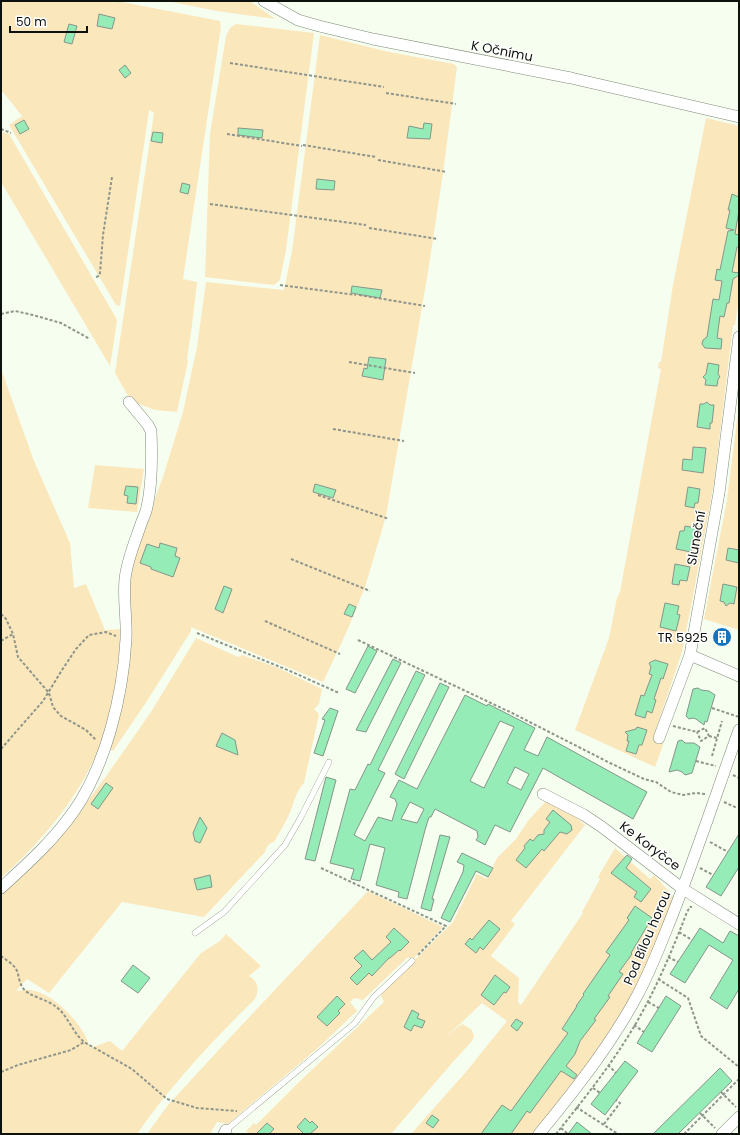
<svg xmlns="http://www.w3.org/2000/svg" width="740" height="1135" font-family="Poppins,sans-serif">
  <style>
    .green { fill: #fbe7bc }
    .building { fill: #96ecb7; stroke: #84968a; fill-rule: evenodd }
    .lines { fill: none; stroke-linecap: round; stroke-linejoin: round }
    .lane-casing { stroke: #7f8978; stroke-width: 6 }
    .street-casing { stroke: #7f8978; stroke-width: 12 }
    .path { stroke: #8e958a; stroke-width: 2; stroke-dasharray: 3 2; stroke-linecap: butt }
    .lane { stroke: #fff; stroke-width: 5.5 }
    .street { stroke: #fff; stroke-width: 11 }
    .labels { text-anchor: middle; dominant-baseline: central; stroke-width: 3; stroke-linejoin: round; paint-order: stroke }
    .street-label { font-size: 13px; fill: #0e120c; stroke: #fff }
    .poi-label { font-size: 13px; fill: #0e120c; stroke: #fff; text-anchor: end }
  </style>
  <rect width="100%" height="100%" fill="#f5feef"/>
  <path class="green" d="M1,1H111L114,3L117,1L220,21L221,27L183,279L197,282L192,325L187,359L188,361L177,412L155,410L131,401L115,373L154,113L150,110L149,111L120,306L116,305L9,125L22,116L3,92L1,93Z
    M167,1H250L275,19L217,11Z
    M236,24L314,33L286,250L280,280L274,285L205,277L210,134L226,36L230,28Z
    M320,35L389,52L454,64L457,67L443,173L428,272L386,516L365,587L347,631L323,682L191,627V631L147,701L113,751L109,748L129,573L139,541L163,477L183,412L197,347L206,282L284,290L292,251Z
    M706,118L739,126V298L735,325H733L714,483L692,601L682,652L653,738L664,742L655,767L575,730L609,638L617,598L620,592L661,369L658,368L659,362H661L673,285Z
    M1,132L9,134L116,318L117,321L110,366L1,182Z
    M1,369L34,461L70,543L74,588L86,584L105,630L121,629C118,668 114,708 100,745C80,797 42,841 1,878Z
    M739,405V630L704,619L727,500Z
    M95,465L144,469L137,512L88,508Z
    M196,638L238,657L242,655L276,667L322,689L319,704L314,709L319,714L304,783C295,792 294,805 288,817C284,825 279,833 274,842C269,843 266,847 265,852L204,917L122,902L49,993L27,979L16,991C20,991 26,989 31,990C54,993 85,1026 90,1048L110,1041L122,1051L201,953L220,941L226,934L261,966L249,976C259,982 259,990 255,999C212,1041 171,1085 137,1134H1V893L74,819L107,775L151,712Z
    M545,802H548L576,817L585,825L511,921L515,924L491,956L519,978L518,1002L521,1005L583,913L582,912L600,879L598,877L615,848L650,879L654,875L674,897C661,930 649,963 632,995C605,1045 569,1090 533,1134H411L465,1073L507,1021L482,1003L442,1041L459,1026L463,1024L472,1030L474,1037L472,1041C444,1071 418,1103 391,1134H249L246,1131L254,1123L256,1125L299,1082L384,1002L380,994L453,922L477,874L487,879L497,858L516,839L528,821Z
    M368,891L443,927L412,960L408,957L363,1000L354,998L350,1002L357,1011L318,1048L228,1124L217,1122L210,1134H147L168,1105L239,1028Z"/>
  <path class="building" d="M99,14L115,18L112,29L97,26Z
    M69,24L77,26L72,44L64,42Z
    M125,65L131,73L125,78L119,70Z
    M24,120L29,129L20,134L15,125Z
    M424,123L432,124L430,139L407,138L409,126L423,129Z
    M238,128L263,130L262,138L238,135Z
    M153,132L163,133L162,143L151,141Z
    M317,179L335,181L334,190L316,189Z
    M182,183L190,185L188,194L180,192Z
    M732,194L739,197V210L735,234L739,235V247H737L732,272L739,273V275L733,279L729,303H727L724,317L720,316L717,338L722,339L721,349L705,348L702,344L703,340L707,337L713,299L719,300L722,281L715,280L717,269L720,270L728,231L734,230L726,228L730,210H728Z
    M352,286L382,290L380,298L351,293Z
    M369,357L386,359L383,380L362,376L364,368L367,369Z
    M708,363L719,365L718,374L720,377L718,379L717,386L705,385L706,380L703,377L706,374Z
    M707,402L710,405H714L712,423H710V429L697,427L700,404H704Z
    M693,447L706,448L703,473L682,470L683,459L692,460Z
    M315,484L336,490L333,498L313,492Z
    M126,486L138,487L136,504L127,503L128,496L124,495Z
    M688,487L700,489L698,503H695L694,508L685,506Z
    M685,526L696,528L694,544H692L691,552L676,549L680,531H684Z
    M160,543L177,548L175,556L180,558L173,577L151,569V567L140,563L147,544L159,548Z
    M728,548L739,550V563L726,560Z
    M675,564L690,567L687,581L680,580L679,585L672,584Z
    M723,584L737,587L734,604L730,603L726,606L724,602L720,601Z
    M224,586L232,589L223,613L215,609Z
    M665,603L679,606L677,614L680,615L676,631L660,627Z
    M349,604L356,607L352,617L344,614Z
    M368,646L377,651L355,693L346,689Z
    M393,659L401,663L368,728L366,732L356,730Z
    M655,660L668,664L663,679L661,678L654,699L656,700L652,713L647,711L645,718L635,715L641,695L644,696L652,675L649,674L651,667L649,663Z
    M416,671L425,675L378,770L385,773L354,835L365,841L378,817L392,821L397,804L395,799L390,797L399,780L417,789L465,695L487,706L488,704L535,728L524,750L538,756L547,737L647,792L633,819L543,768L510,832L495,825L485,845L476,840L478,837L477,831L435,809L431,817H429L425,830L407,899L398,897L399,892L376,885L385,848L370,844L360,881L351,879L354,869L330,863L350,789L355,790L368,764L370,765ZM500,721L514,727L484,788L470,781ZM515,767L529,774L521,790L507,783ZM410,802L424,809L417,823L401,819Z
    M440,683L449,687L404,779L395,774Z
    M698,688L701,690L709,691L715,695L707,722L705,721L704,725L696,719L693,718L689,719L686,716L693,689Z
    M330,708L338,711L323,756L314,753L325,720L322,719Z
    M637,727L647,730L642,745H639L636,754L626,751L629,741H627L628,735L625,732L636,729Z
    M222,733L235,740L238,755L216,746Z
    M682,740L685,743H694L700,747L692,773L685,775L682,772L677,770L669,772L678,741Z
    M326,777L336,780L315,861L305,859Z
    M106,783L113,788L98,809L91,804Z
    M553,810L571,825L572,830L567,834L560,832L544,851L542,849L526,868L516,860L525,848L524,846L530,839L533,841L538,835L544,834V830L550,822L546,819Z
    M200,817L207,828L200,843L195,841L193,833Z
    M739,834V867L721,896L706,887Z
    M440,835L450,837L432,899H434L431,911L421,908Z
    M462,853L493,868L488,877L476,871L450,922L441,918L463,872L464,865L457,862Z
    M627,855L632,859L626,868L651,889L641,902L634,897L637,892L611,873Z
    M210,875L212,887L197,890L194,879Z
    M635,906L652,918L631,953L632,954L619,972L623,974L608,996L610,997L594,1019L596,1020L580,1041L575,1054L566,1066L577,1075L574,1079L561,1071L530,1113L527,1111L511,1134H481L502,1105L511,1111L568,1033L562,1029L577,1006H576L584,995L583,994L610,955L606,952L629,920L627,918Z
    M489,920L500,929L483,950L480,947L476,953L465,944L470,938L472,940Z
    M394,928L409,942L400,951L399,950L390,958H389L372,976L369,973L357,985L350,978L362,966L354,958L363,950L372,960L391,942L386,937Z
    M700,928L723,943L730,931L739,936V989L727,1009L710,998L733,960L709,945L685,983L670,974Z
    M133,965L150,978L138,993L121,981Z
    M495,975L510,987L506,993L504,992L494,1005L481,995Z
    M337,996L345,1004L338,1011L340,1013L327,1026L317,1017Z
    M666,996L681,1006L652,1052L637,1043Z
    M412,1010L419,1014L417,1018L425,1021L422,1028L414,1025L411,1031L404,1027Z
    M516,1019L523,1023L517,1031L511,1026Z
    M625,1061L638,1071L605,1115L591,1104Z
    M720,1068L732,1081L678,1134H653Z
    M432,1115L439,1120L433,1128L426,1123Z
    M305,1118L310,1123L312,1121L318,1127L310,1134H304L297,1127Z
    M577,1122L592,1134H568Z
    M267,1123L274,1129L269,1134H256Z"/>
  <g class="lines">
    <g class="lane-casing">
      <path id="lane" d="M195,933L224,912L285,845L301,817L329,762
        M226,1130L355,1023L373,998L412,961"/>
    </g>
    <g class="street-casing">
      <path id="street" d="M264,1L298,20L319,26L373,39L571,78L739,117
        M690,655L739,676
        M659,738L690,655L719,493L739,337
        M543,794L584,815L602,827L683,889L739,924
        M1,888C27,864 53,841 74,811C106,765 123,695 126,639C127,619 123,599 125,579C127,560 135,542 141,524C143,518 146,513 147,507C152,485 152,454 151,431L148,425L129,402
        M224,1134L226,1130
        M539,1134C575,1090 610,1046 637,996C650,972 660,946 670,921C695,858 716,794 739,730
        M722,1134L739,1117"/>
    </g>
    <path class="path" d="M230,63L384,87
      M386,93L456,104
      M1,129L11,133
      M227,134L302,146
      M303,145L376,157
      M378,160L447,172
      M210,204L366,225
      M369,228L438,239
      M96,277L99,276L100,273L103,235L112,177
      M280,285L356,295
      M359,295L425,306
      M1,314L15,311L33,315L61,323L90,339
      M349,362L415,373
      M333,429L404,441
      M318,495L389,519
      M291,559L370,591
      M1,614L6,619L13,634L18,657L49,693L53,707L61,716L86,730L96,740
      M265,621L340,654
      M197,633L290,671L339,693
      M358,640L512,713L610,763L644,779L656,782L671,792L683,795L696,793L705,794
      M1,641L13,634
      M712,708L739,717
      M673,726L697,732L705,728L709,736L701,741L697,732
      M709,736L717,738
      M1,749L43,701L62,670L76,649L89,635L106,632L116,636
      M712,756L722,721
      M696,761L716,766
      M733,775L739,778
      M724,802L737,808
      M710,842L728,852
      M321,868L446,926L417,956
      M700,868L713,875
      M679,932L692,940
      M1,956C6,960 14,964 17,971C19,976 19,983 23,988C28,996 46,999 55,1006C68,1015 72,1032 84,1042L132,1069L167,1099L197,1108L237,1111
      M668,957L678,962
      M658,979L688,998L701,1036L739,1067
      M648,1002L659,1008
      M634,1025L644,1032
      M608,1065L616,1073
      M1,1072L18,1065L71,1050L84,1042
      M593,1088L600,1093
      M721,1092L736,1107
      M576,1107L618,1134
      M700,1113L715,1128
      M604,1124L620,1103L616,1100
      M561,1128L568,1134
      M556,1134C584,1099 612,1064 635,1025C656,989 672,951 687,912L690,907H692
      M684,1134L739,1079"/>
    <use href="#lane" class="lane"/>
    <use href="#street" class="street"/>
  </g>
  <defs>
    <g id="building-disc" transform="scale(1)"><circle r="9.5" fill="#1474c0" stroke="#fff"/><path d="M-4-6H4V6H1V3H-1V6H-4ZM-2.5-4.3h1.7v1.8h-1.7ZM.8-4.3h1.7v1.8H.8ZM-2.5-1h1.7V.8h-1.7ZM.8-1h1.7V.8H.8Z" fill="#fff"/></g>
  </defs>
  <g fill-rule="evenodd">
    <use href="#building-disc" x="722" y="637"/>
  </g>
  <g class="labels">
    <g class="street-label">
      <text transform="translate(502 51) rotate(11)">K Očnímu</text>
      <text transform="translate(696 538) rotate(-80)">Sluneční</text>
      <text transform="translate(650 846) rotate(37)">Ke Koryčce</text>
      <text transform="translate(647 938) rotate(-67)">Pod Bílou horou</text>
    </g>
    <g class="poi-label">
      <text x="708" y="637">TR 5925</text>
    </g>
  </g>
  <rect width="740" height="1135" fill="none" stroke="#0e120c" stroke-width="4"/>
  <path d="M10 26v6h77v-6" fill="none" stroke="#0e120c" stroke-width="2"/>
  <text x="16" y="26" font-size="12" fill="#0e120c" stroke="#ffffff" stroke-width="3" paint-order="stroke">50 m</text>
</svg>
